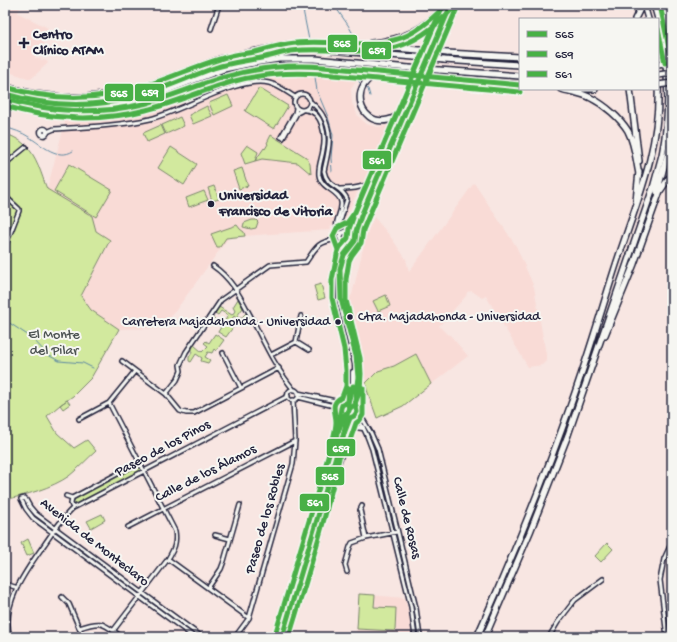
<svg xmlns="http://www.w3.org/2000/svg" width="677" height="642" font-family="'Gochi Hand',sans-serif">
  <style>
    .built { fill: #f9dbd6 }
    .green { fill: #d2e99e; stroke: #7a866c }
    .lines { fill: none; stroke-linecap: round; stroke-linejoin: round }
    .stream { stroke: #5d88a2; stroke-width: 1 }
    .street-casing { stroke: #22223b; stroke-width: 6 }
    .secondary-casing { stroke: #22223b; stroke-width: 7 }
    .highway-casing { stroke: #22223b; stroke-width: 8 }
    .street { stroke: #f6f6f2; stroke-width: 3 }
    .secondary { stroke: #f6f6f2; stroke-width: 4 }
    .highway { stroke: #f6f6f2; stroke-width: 5 }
    .highway-bridge-casing { stroke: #22223b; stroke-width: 8; stroke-linecap: butt }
    .highway-bridge { stroke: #f6f6f2; stroke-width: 5 }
    .bus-1-casing { stroke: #f6f6f2; stroke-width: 8 }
    .bus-2-casing { stroke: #f6f6f2; stroke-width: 8 }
    .bus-3-casing { stroke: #f6f6f2; stroke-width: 8 }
    .bus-1 { stroke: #48b046; stroke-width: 5 }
    .bus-2 { stroke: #48b046; stroke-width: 5 }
    .bus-3 { stroke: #48b046; stroke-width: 5 }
    .poi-dot { fill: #22223b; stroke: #f6f6f2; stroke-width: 1.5 }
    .labels { text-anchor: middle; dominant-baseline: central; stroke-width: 4; stroke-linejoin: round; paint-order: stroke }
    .bus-label { font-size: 13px; fill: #22223b; stroke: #f6f6f2; text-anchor: start }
    .poi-label { font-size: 14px; font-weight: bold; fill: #22223b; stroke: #f6f6f2; text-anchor: start }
    .park-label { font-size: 14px; fill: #4e5454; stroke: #f6f6f2 }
    .street-label { font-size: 14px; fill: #22223b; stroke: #f6f6f2 }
    .line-badge { stroke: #f6f6f2; stroke-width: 1.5 }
    .badge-label { font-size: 11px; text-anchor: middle; font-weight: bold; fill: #fff }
  </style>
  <rect width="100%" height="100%" fill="#f8e6e2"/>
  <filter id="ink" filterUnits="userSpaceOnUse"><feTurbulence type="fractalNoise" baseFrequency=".025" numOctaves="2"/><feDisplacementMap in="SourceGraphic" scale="8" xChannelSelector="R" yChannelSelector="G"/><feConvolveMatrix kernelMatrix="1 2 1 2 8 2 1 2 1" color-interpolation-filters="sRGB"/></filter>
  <g filter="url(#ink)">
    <path class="built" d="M5,5H21L18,13L48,28L43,41L45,45L37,51L35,58L47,61L48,63L31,79L5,71Z
      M268,73H306L363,76L357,80L351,89L352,103L358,116L366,124L377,127L391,125L398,120L375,170L370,178L363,184L358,190L342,226L340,225L331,226L330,230L229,237L163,328L119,329L91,310L81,296L110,240L96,231L47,189L66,119H93L115,117L151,110L174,104L222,83L249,76Z
      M474,183L516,246L534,287L547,360L542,365L528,367L486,296L482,298L472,291L467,292L466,296L439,326L446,333L450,335L468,356L403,406L377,418L367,390L363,363L351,315L348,307L347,299L352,295L366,236L374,217L390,236L406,259L409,272Z
      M359,594L405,598L410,618L412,637H356Z"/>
    <path class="green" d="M259,88L288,106L274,129L245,111Z
      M228,95L233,106L214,115L209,103Z
      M207,106L212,116L193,124L189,115Z
      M180,117L184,126L166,134L162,125Z
      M161,125L165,134L147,142L143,133Z
      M5,133C11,136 19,139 24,144C37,155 41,174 47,189L92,216L96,231L110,240L81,296L91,310L119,329L91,378L73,396L60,405L67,400L70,404L63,409L60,405L47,416L57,433L74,448L87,440L96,451C87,459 78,469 69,476C52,488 25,495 5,500Z
      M271,135L306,157L310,164L311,174L298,163L262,159L255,161L264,148L265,149L268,144L267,143Z
      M247,145L258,152L255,161L245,164L241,153Z
      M171,147L197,164L184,185L158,168Z
      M69,164L112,190L96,217L54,191Z
      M242,168L248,186L239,189L233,171Z
      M214,186L219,199L212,201L208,188Z
      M204,191L208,200L189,207L186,198Z
      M252,220H256L258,222L256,228L251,229L243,227L244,223Z
      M237,225L240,229L244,232L245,236L226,238L220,247H217L211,234Z
      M321,284L325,298L318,300L314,286Z
      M386,295L390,306L378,311L373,301Z
      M238,299L243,308L237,316L241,318L246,313L248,316L239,320L234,316L229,323L234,326L226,337L218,332L221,327L215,322L213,325L209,322L212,317L223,325L228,315L221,311L218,315L215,313L219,307L232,315L235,311L233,307Z
      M215,334L224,340L216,351L214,349L212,353L208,352L205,357L210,360L208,363L201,361L202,358L196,354L191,362L189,361V357C193,353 191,349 194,345L202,352L208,346L204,343L206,341L209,343Z
      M416,354L431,384L403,406L377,418L367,390L366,383L378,371L394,366Z
      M138,465H140L142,469L141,471L74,506L73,504L75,498Z
      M102,514L105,520L91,528L87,521Z
      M59,535H61L136,591H135Z
      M28,539L34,553L27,556L21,543Z
      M607,543L613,549L601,562L595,556Z
      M359,594L375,595L374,607L396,608L395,631L357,629Z
      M148,599L200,637H197L148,600Z"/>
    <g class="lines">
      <path class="stream" d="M302,5L309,40
        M334,5L348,25L353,34
        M358,75L359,82L361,84
        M315,77L317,91L328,117L333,135L331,158L332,171
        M365,87L368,89L370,96
        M5,127C13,130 22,132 29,137C42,145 58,161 73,151
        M5,320L32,338L48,355L59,361L83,363L93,368"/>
      <g class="street-casing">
        <path id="street" d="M211,29L219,5
          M294 102a8 8 0 1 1 16 0a8 8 0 1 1-16 0Z
          M311,102C315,106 320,110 323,116C334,134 328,152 324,171C327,188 341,185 347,199L339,225
          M305,110C323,111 326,136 323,150C322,158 318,166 319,175C321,189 340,191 341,202C343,214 330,224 341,234
          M47,132L54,129C87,127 118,126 150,119C183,111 238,76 269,83C278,85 287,92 295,97
          M281,137L295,113L296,108
          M283,138L297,113L301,111
          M5,164L26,147
          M340,189C352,189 368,188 375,176C378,171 380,166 382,161
          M5,196L19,209V211L5,247
          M213,266C231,278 240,296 250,315C263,340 275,368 294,390
          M301,316L296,342L309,350
          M223,353L241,388
          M271,355L296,342
          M122,361L166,394L180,411L186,413H194L279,368
          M287.5 395a5.5 5.5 0 1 1 11 0a5.5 5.5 0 1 1-11 0Z
          M298,393L345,403
          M166,394L177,380L181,371L180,365L186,352L221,300L270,265L306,262C315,249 318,241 335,240
          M298,397L334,406L341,409
          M109,403L175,531C177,543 174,549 168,559L113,631
          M357,409L371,433L378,449L416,608L420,637
          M353,417C363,421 368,439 372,449L411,607L415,637
          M79,419L109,403L135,371
          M66,496L72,498L140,462
          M72,498L71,504L73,508
          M362,506L360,510L366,538
          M128,527L295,441
          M215,535L230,539
          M168,559L249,618
          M347,572L345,565L350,547L352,543L366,538L397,532
          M5,584L15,587
          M208,588L221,569L224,561L240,505
          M62,597L69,604L83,637
          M79,628C103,620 102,623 122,637
          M10,637C0,605 27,569 44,545C53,532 62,518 73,508L288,396
          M194,637L33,518L26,509L21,499L25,498L30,507L36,514L202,637
          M235,637L249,618L293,464L295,441L293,400
          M549,637L558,622L575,600L603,579
          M667,637L660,580L664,559L672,542"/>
      </g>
      <g class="secondary-casing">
        <path id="secondary" d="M420,77L451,5
          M41 132a3 3 0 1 1 6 0a3 3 0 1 1-6 0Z
          M348,231L359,219
          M344,255L355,241L356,231L361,216L410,100
          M348,402L353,387V372
          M342,415L348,418L353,417L356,413L357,409L355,401L356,381L355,364L339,297V281L345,249L340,237L342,233L346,231L352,232L355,236
          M341,442L350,418
          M323,490L336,440L341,408L342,405L348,402L353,403L356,406
          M326,499L350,429L354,427L363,428
          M282,637L338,449L343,422L341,411"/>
      </g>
      <g class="highway-casing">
        <path id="highway" d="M644,5L648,19
          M654,5L658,19
          M660,5L672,62
          M635,19L642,5
          M668,30L667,17L669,5
          M371,43C403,40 424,30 446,5
          M279,49H315L414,57
          M447,53L520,57
          M444,60L520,65
          M439,70L520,76
          M382,73C347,81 358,127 388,120C407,116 409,90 420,77
          M436,78L520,85
          M5,87L34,94L61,97H87L113,94L144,87L220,59L290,44H340L419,50
          M561,89C571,92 582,93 591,98C605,105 620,118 628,131C635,144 636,160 639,174
          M574,89H595
          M630,89L639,161
          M5,99C57,117 117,113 169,96C195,87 222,75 249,70C301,60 354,70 406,74
          M119,104L162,92L224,69L248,64L279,59H315L409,68
          M657,192L668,153L672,121
          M636,201L639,171
          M605,335L634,264L660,191L672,174
          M477,637C511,561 543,483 571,404C587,360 600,315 614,271C634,208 661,152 658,84
          M485,637L530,532L568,435L653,188C656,177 659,166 662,155C671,111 669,64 658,20"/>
      </g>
      <use href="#street" class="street"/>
      <use href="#secondary" class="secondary"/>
      <use href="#highway" class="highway"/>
      <g class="highway-bridge-casing">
        <path id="highway-bridge" d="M419,50L447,53
          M658,53L672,51
          M414,57L444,60
          M658,64L672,62
          M409,68L439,70
          M406,74L436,78
          M658,75L672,73
          M658,85L672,83"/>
      </g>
      <use href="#highway-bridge" class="highway-bridge"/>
      <g class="bus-1-casing">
        <path id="bus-1" d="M660,5L672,62
          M5,87C52,101 99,101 145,86C170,78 194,67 220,59C231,55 243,54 255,52C266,49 277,46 288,44C323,38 359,49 394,40C415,35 431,20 446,5
          M5,99C49,112 98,115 143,104C170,97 195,86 221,78C255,68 288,64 323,67L520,85
          M336,440L341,408L342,405L348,402L353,386
          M282,637L338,449L350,418L354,416L357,412L355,401L358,377L356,356L341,299L340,269L344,255L355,241L356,231L361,216L451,5"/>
      </g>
      <g class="bus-2-casing">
        <path id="bus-2" d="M658,29L665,63
          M5,94C46,106 89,108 131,98C159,91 186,78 214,68C229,63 245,61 261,58C271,56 281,53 291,51C326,46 362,56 396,47C418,41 436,26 451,10
          M5,106C50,120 100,122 146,110C176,103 205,89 235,81C264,73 293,72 322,74L520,92
          M349,443L356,423L360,420L363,415V388
          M289,637C312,562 336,487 348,410L355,404L360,390L361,374L360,358L346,300V279L349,261L352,255L361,243L363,230L368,218L457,8"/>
      </g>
      <g class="bus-3-casing">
        <path id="bus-3" d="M337,254L340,247L348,238L349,229L353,218
          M338,432L344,415L349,411L348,402L349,388
          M275,635L331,447C333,439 336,430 336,422C336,411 329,404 342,397L346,386V370L344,349L332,298V280L338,250L333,236L337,228L347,223L355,212L443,5"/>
      </g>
      <use href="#bus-1" class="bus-1"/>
      <use href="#bus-2" class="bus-2"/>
      <use href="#bus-3" class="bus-3"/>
    </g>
  </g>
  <g class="poi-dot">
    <path d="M22 37h4v4h4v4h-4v4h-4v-4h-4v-4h4z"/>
    <circle cx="211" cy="204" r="4"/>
    <circle cx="350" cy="317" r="3.5"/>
    <circle cx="338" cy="322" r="3.5"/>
  </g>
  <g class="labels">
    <g class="bus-label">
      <text x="358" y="317">Ctra. Majadahonda - Universidad</text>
      <text x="330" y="322" text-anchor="end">Carretera Majadahonda - Universidad</text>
    </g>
    <g class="poi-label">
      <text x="33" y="35">Centro<tspan x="33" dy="16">Clínico ATAM</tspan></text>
      <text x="219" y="196">Universidad<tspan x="219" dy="16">Francisco de Vitoria</tspan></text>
    </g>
    <g class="park-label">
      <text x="54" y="335">El Monte<tspan x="54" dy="16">del Pilar</tspan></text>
    </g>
    <g class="street-label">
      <text transform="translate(163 449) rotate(-28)">Paseo de los Pinos</text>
      <text transform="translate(206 474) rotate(-27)">Calle de los Álamos</text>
      <text transform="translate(406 518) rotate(76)">Calle de Rosas</text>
      <text transform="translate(266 519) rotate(-74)">Paseo de los Robles</text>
      <text transform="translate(94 543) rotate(38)">Avenida de Monteclaro</text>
    </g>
  </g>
  <g class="line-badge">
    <rect x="327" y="34" width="31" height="19" rx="4" fill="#48b046"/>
    <rect x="361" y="41" width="31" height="19" rx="4" fill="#48b046"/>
    <rect x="134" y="83" width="31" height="19" rx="4" fill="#48b046"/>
    <rect x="104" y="83" width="30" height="19" rx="4" fill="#48b046"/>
    <rect x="362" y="150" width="30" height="20" rx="4" fill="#48b046"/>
    <rect x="326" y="438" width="30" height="19" rx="4" fill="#48b046"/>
    <rect x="315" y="466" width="30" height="20" rx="4" fill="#48b046"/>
    <rect x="299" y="493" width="31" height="19" rx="4" fill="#48b046"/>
  </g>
  <g class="badge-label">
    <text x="342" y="47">565</text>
    <text x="377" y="54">659</text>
    <text x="150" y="96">659</text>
    <text x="119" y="97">565</text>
    <text x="377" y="164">561</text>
    <text x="341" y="452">659</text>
    <text x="330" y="480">565</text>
    <text x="315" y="506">561</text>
  </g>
  <rect width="677" height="642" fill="none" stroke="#f6f6f2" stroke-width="20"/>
  <rect x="10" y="10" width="657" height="622" fill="none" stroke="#22223b" stroke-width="1.5" filter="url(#ink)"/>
  <rect x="519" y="18" width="140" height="72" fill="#f6f6f2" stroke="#a1a1a9"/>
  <rect x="527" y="31" width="20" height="6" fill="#48b046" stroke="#a1a1a9"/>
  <text x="555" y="38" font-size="12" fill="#22223b">565</text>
  <rect x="527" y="51" width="20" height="6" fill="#48b046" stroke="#a1a1a9"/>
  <text x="555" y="58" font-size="12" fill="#22223b">659</text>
  <rect x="527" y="71" width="20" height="6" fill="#48b046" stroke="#a1a1a9"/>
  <text x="555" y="78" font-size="12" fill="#22223b">561</text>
</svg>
